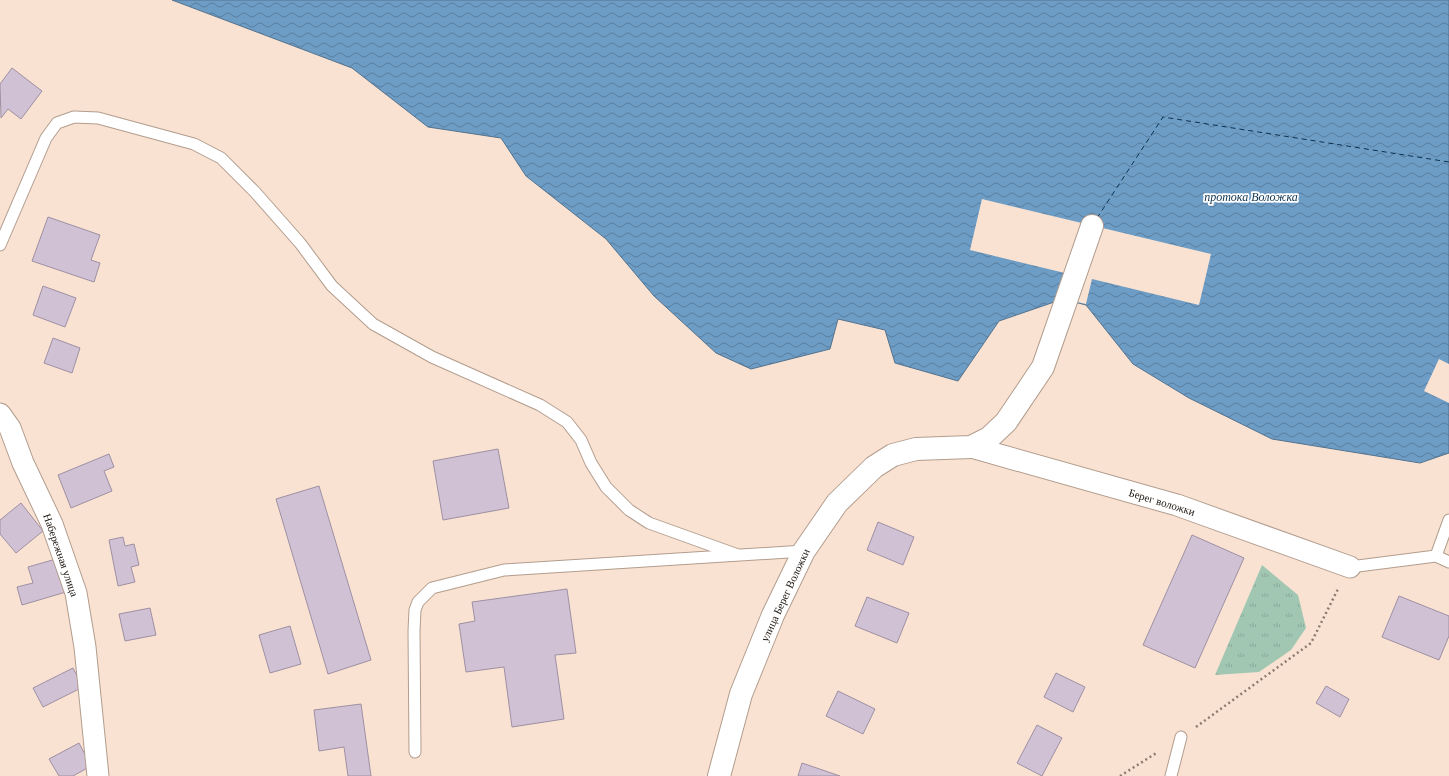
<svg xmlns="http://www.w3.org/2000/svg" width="1449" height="776" font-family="Georgia,serif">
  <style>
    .park { fill: url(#park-tufts) }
    .water { fill: url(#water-waves); stroke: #54738e }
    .pier { fill: #f9e2d2 }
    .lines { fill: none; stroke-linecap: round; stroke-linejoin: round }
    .ferry { stroke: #0d324e; stroke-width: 1; stroke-dasharray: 5 4; stroke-linecap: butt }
    .building { fill: #d0c1d5; stroke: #9e90a3 }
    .service-casing { stroke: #b29d8e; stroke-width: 13 }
    .minor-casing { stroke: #b29d8e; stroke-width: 23 }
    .tertiary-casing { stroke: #b29d8e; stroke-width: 24 }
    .path { stroke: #8b7b70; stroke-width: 2.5; stroke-dasharray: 2 3; stroke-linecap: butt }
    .service { stroke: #fff; stroke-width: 11 }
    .minor { stroke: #fff; stroke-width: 21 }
    .tertiary { stroke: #fff; stroke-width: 22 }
    .labels { text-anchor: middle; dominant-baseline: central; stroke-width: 3.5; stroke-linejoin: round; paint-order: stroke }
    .street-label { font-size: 11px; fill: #1b140e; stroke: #fff }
    .water-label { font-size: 12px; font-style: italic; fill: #0d324e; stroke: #fff }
  </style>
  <defs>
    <pattern id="park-tufts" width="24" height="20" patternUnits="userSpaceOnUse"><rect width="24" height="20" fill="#a1c7b3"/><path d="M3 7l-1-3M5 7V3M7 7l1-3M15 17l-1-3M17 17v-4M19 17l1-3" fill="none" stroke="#8aaa99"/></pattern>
    <pattern id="water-waves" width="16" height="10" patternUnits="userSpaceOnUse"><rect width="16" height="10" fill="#6d9cc5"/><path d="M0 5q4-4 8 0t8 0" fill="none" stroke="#597e9e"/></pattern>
  </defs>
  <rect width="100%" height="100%" fill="#f9e2d2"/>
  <path class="park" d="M1262,565L1298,595L1306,628L1291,650L1259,672L1215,675Z"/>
  <path class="water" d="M172,0H1449V453L1420,463L1272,439L1189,398L1133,364L1086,305L1063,299L999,321L958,381L895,363L885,330L838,319L830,349L751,369L716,353L654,296L606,239L526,176L501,138L428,127L352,68Z"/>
  <path class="pier" d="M982,199L1211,254L1199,305L1092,279L1086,304L1063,299L1069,274L970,250Z
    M1439,359L1449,364V403L1424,391Z"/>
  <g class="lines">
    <path class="ferry" d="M1097,218L1163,117L1449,162"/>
  </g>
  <path class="building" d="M12,68L42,91L21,119L8,109L1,118L0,84Z
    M48,217L100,235L91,260L100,263L94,282L32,261Z
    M43,286L76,298L65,327L33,315Z
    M53,338L80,348L72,373L44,363Z
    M498,449L509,508L443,520L433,461Z
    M109,454L114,467L104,471L112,491L71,508L58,475Z
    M319,486L371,660L328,674L276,499Z
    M21,503L43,531L16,553L0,534V520Z
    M878,522L914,537L903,565L867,550Z
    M1192,535L1244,558L1195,668L1143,645Z
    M123,537L125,546L134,544L139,565L131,567L135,582L118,586L109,540Z
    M56,559L66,592L22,605L17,587L33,583L28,567Z
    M567,589L576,653L555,655L564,719L512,727L504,667L466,672L459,624L475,621L472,602Z
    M1399,596L1449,616V636L1439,660L1382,637Z
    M867,597L909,613L897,643L855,626Z
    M150,608L156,635L125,641L119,614Z
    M290,626L301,664L270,673L259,635Z
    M73,668L83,687L43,707L33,688Z
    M1056,673L1085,687L1073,712L1044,697Z
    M1326,686L1349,699L1340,717L1316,703Z
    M838,691L875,709L863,734L826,716Z
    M361,704L371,776H348L344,747L319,751L314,710Z
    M1037,725L1062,738L1042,776L1017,763Z
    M79,743L91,766L73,776H59L49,759Z
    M802,763L840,776H798Z"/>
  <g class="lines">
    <g class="service-casing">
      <path id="service" d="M0,245L46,138L57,123L74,117L98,118L194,144L221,158L255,192L300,243L332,286L373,324L432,357L540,405L567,422L581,440L591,463L606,487L629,510L649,523L738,555
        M1436,556L1449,562
        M1350,567L1436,556L1449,520
        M415,752L414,631L415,610L418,602L432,588L504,570L804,551
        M1171,776L1181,737"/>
    </g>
    <g class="minor-casing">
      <path id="minor" d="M0,414L10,428L23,463L52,524L76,593L85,647L98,776
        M971,447L1177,505L1350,567"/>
    </g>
    <g class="tertiary-casing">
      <path id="tertiary" d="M719,776L741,694L773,615L804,551L837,503L874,467L893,455L916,449L971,447L989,438L1006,422L1043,367L1092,226"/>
    </g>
    <path class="path" d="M1196,727L1311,643L1339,587
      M1120,776L1158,752"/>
    <use href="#service" class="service"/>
    <use href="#minor" class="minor"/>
    <use href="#tertiary" class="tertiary"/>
  </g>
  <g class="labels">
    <g class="street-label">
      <text transform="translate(1162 502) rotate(17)">Берег воложки</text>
      <text transform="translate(61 555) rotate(71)">Набережная улица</text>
      <text transform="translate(785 595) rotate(-65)">улица Берег Воложки</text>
    </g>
    <g class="water-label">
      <text x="1251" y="197">протока Воложка</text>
    </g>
  </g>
</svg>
